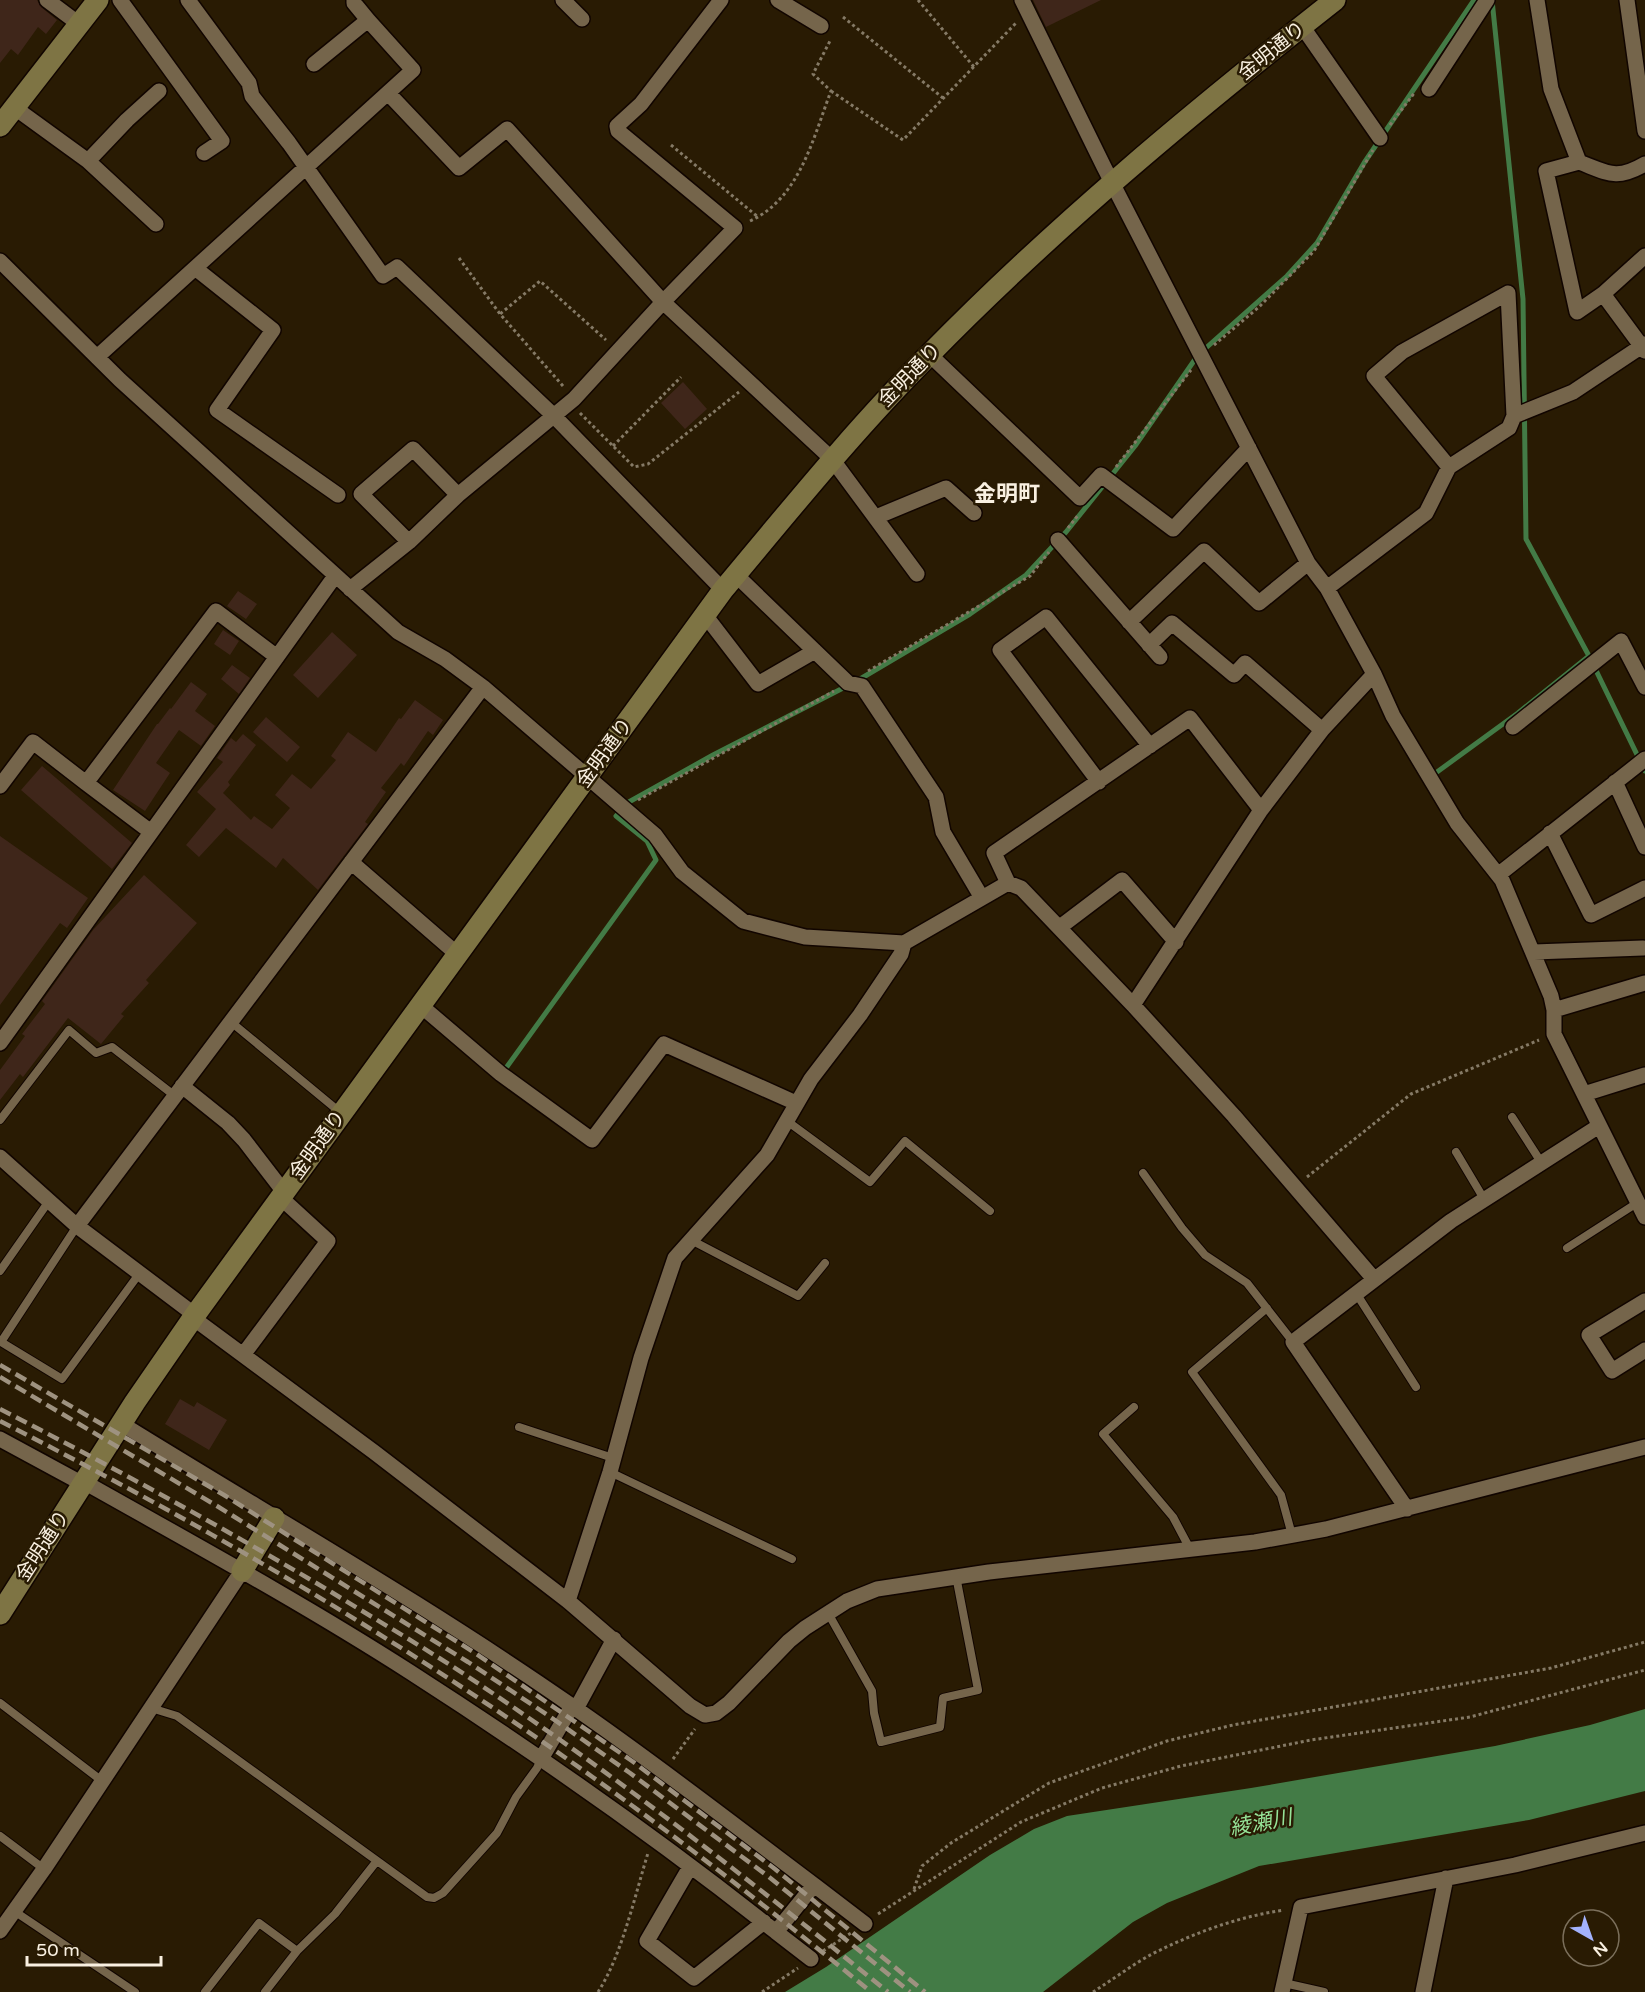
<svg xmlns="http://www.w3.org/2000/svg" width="1645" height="1992" font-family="'Varela Round','Noto Sans JP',sans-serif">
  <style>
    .water { fill: #437b46 }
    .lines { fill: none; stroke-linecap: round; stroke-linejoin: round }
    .stream { stroke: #437b46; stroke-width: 5 }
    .building { fill: #3f261a }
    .lane-casing { stroke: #110500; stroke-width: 10 }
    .street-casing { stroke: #110500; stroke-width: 18 }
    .secondary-casing { stroke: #110500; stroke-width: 24 }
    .path { stroke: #857a66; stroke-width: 3; stroke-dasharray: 3 3; stroke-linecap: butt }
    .lane { stroke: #75654b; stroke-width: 8 }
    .street { stroke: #75654b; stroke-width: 15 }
    .secondary { stroke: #7e7444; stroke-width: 21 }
    .rail { stroke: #9e9280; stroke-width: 4.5; stroke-dasharray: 12 6; stroke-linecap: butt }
    .labels { text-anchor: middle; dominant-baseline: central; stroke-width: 5; stroke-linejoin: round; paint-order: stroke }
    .street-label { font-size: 20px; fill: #f9f0e1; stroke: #291b03 }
    .water-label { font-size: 21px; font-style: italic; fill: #96e498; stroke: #291b03 }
    .quarter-label { font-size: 22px; font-weight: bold; fill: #f9f0e1; stroke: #291b03 }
  </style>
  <rect width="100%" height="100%" fill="#291b03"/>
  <path class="water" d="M1645,1709V1791L1529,1820L1259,1866L1167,1903L1133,1922L1043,1992H785L826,1967L990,1855L1034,1829L1067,1816L1251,1788L1495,1746L1590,1725Z"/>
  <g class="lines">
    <path class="stream" d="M1492,0L1523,299L1526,539L1589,656L1645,771
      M855,682L970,614L1026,575L1066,532L1135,446L1198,355L1287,276L1317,243L1364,163L1474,0
      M1437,772L1518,713L1589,656
      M506,1068L656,860L647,841L616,816L627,803L713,755L847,686"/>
  </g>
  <path class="building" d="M0,0H37L41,7L57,20L46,34L38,27L18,55L11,49L0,63Z
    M1033,0H1101L1046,27Z
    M683,382L707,409L685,429L661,403Z
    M238,591L257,604L246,619L227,606Z
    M223,630L239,641L230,655L214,644Z
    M332,632L357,655L318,698L293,675Z
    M232,665L250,678L239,694L221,679Z
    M191,682L207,694L195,711L215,726L201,746L179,730L156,763L170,773L145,811L113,790L157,724H158L170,708L171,709Z
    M415,700L443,720L433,735L428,731L404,766L401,763L381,788L386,792L365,822L368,824L318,890L283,858L276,868L226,828L199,857L186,845L216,809L197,792L223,762L217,758L231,738L236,742L243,734L256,745L228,782L230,785L223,793L251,820L254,816L272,829L290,808L275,795L292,774L311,789L336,760L331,756L348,732L376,752L399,718L401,719Z
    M266,717L300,747L287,762L253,732Z
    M42,766L132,843L112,869L21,790Z
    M0,836L88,898L67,928L60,923L0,1005Z
    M144,875L197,923L146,980L149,983L121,1014L124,1016L101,1044L68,1018L23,1077L20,1074L0,1100V1070L25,1036L22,1034L45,1004L42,1001L93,930Z
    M180,1399L194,1407L197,1402L227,1420L209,1450L165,1424Z"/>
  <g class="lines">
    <g class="lane-casing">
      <path id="lane" d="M231,1022L341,1113
        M1512,1117L1541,1162
        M0,1120L69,1030L96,1053L112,1047L175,1096
        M787,1121L870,1182L905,1141L990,1211
        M1456,1152L1484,1199
        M1143,1173L1182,1228L1205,1255L1247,1283L1293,1342
        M77,1226L1,1342L62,1379L139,1274
        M691,1240L798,1296L825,1263
        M1567,1248L1637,1203
        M0,1271L49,1201
        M1356,1293L1416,1387
        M1267,1308L1192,1372L1281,1495L1292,1535
        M1134,1407L1103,1434L1173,1517L1190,1549
        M519,1427L613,1458
        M610,1472L792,1559
        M828,1613L872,1691L874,1713L881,1742L940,1727L943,1698L978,1690L956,1576
        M0,1703L102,1781
        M151,1708L177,1716L427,1897L434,1898L443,1893L497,1833L516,1797L537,1768L541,1759
        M0,1836L44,1869
        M14,1911L135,1992
        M1284,1983L1324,1992
        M205,1992L259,1923L297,1951
        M265,1992L297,1951L335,1914L376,1862"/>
    </g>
    <g class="street-casing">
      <path id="street" d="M47,0L79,24
        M120,0L222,141L204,153
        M188,0L249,83L252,96L289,143L383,276L397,267L554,416L723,590
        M354,0V3L368,20
        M563,0L582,19
        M778,0L821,26
        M1022,0L1104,167L1308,563L1327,588L1374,674L1393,716L1457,823L1502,880L1551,996L1554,1010V1034L1645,1217
        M1537,0L1551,89L1579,162L1546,171L1577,312L1603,294L1645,256
        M1627,0L1645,131
        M1302,26L1380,138
        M1429,89L1487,0
        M388,93L459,168L507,129L663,302L832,459L917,574
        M15,108L88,161L156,224
        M88,161L127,120L159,91
        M1579,162C1608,173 1616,181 1645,164
        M0,261L120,380L398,632L445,659L483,687L655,835L682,872L743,921L805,937L904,943
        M195,268L273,330L217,410L338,495
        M1603,294L1645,351
        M929,354L1080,498L1101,475L1173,529L1249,448
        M97,357L413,70L368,20L314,64
        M1514,416L1573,392L1645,344
        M876,517L946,488L974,513
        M1058,540L1160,657
        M409,542L361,494L413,449L458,495
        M736,575L848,683L862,686L936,797L943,832L982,898
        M1327,588L1426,513L1449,467L1509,428L1514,416L1508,293L1402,352L1374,376L1449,467
        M350,589L409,542L458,495L574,399L663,302L735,228L618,131L617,126L641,104L721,0
        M705,615L758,684L815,651
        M1129,622L1204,551L1259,603L1308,563
        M1149,645L1172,623L1234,675L1245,663L1322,730
        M1513,727L1621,641L1645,687
        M1099,782L1000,650L1046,617L1150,746
        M1615,782L1645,847
        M0,786L33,742L86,783
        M151,832L86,783L216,611L277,657
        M1550,833L1591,915L1645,888
        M351,862L457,954
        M1498,875L1645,759
        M1008,883L994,853L1190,718L1261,810
        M1060,927L1122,880L1176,942
        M1534,952L1643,948
        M420,1005L501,1074L592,1140L664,1044L796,1103
        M1133,1005L1261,810L1322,730L1374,674
        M1554,1010L1645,983
        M0,1043L335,576
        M182,1086L228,1123L244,1140L284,1192
        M1584,1094L1645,1075
        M0,1157L77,1226L195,1315
        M77,1226L483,687
        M1645,1301L1589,1335L1612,1371L1645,1350
        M193,1318L374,1452L568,1601L690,1706L705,1715L716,1713L729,1703L789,1641L805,1628L847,1601L877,1589L989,1572L1255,1542L1326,1529L1645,1447
        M243,1355L328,1241L280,1197
        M0,1439L83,1484
        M84,1482C194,1544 304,1604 410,1672C536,1753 659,1839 776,1932L814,1885C734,1825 655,1763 572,1706C427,1605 272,1517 122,1424
        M1407,1509L1293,1342L1451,1221L1599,1126
        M568,1601L610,1472L641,1358L675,1258L767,1155L811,1079L860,1015L901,954L904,943L1008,883L1021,888L1133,1005L1234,1116L1374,1279
        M576,1709L614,1639
        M541,1759L572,1706
        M690,1867L647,1941L694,1978L764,1922
        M814,1885L865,1924
        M0,1931L44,1869L242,1571
        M776,1932L811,1959
        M1282,1992L1301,1907L1515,1865L1645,1833
        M1423,1992L1446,1878"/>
    </g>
    <g class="secondary-casing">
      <path id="secondary" d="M0,126L98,0
        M242,1571L274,1518
        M0,1614L135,1402L195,1315L723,590C790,510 855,429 929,355C1054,227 1194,111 1335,0"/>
    </g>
    <path class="path" d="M918,0L974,67
      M843,17L943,98
      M831,91L903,140L1016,23
      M1390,125L1415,92
      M671,145L758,217
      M750,221C800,198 813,138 831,91L813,74L831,39
      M459,258L500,314
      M1214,345L1259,307L1314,251L1373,150
      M563,386L500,314L540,281L606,340
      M580,413L634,467L648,464L739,392
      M613,446L681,377
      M1116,467L1191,370
      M1068,528L1079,514
      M868,671L1030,576L1049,552
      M638,800L834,691
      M1307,1177L1411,1094L1539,1040
      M673,1759L695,1729
      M914,1889L922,1866L951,1843L1049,1783L1167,1741L1233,1725L1551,1668L1645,1642
      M878,1914L1021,1822L1102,1788L1181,1766L1311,1740L1470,1717L1645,1670
      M823,1951L851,1933
      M598,1992C622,1955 635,1895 648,1853
      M762,1992L798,1968
      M1093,1992C1112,1980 1132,1965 1152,1954C1194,1933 1237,1917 1284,1910"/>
    <use href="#lane" class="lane"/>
    <use href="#street" class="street"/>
    <use href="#secondary" class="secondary"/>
    <path class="rail" d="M0,1365L224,1495L475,1653L632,1761L775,1869L925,1992
      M0,1377L217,1506L468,1662L549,1716L630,1773L769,1877L910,1992
      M0,1409C111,1466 220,1526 328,1590C373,1618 420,1645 464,1674C612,1772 751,1881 888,1992
      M0,1421C125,1485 247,1552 366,1626C543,1735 711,1860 871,1992"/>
  </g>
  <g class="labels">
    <g class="street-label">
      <text transform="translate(1272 51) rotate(-39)">金明通り</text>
      <text transform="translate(910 375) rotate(-46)">金明通り</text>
      <text transform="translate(605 753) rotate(-54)">金明通り</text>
      <text transform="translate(318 1145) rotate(-54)">金明通り</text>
      <text transform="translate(43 1546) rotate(-57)">金明通り</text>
    </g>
    <g class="water-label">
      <text transform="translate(1261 1823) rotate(-11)">綾瀬川</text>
    </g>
    <g class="quarter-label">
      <text x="1007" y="494">金明町</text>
    </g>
  </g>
  <g transform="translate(1591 1938) rotate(140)"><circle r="28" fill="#291b03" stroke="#7c705c" stroke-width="1.5"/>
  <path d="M0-4.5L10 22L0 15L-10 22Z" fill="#a3b2fd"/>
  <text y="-9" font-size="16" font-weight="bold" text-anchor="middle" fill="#f9f0e1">N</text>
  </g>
  <path d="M27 1956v9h134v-9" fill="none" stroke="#f9f0e1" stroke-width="3"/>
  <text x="36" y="1956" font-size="18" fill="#f9f0e1" stroke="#291b03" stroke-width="4.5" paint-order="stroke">50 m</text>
</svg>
